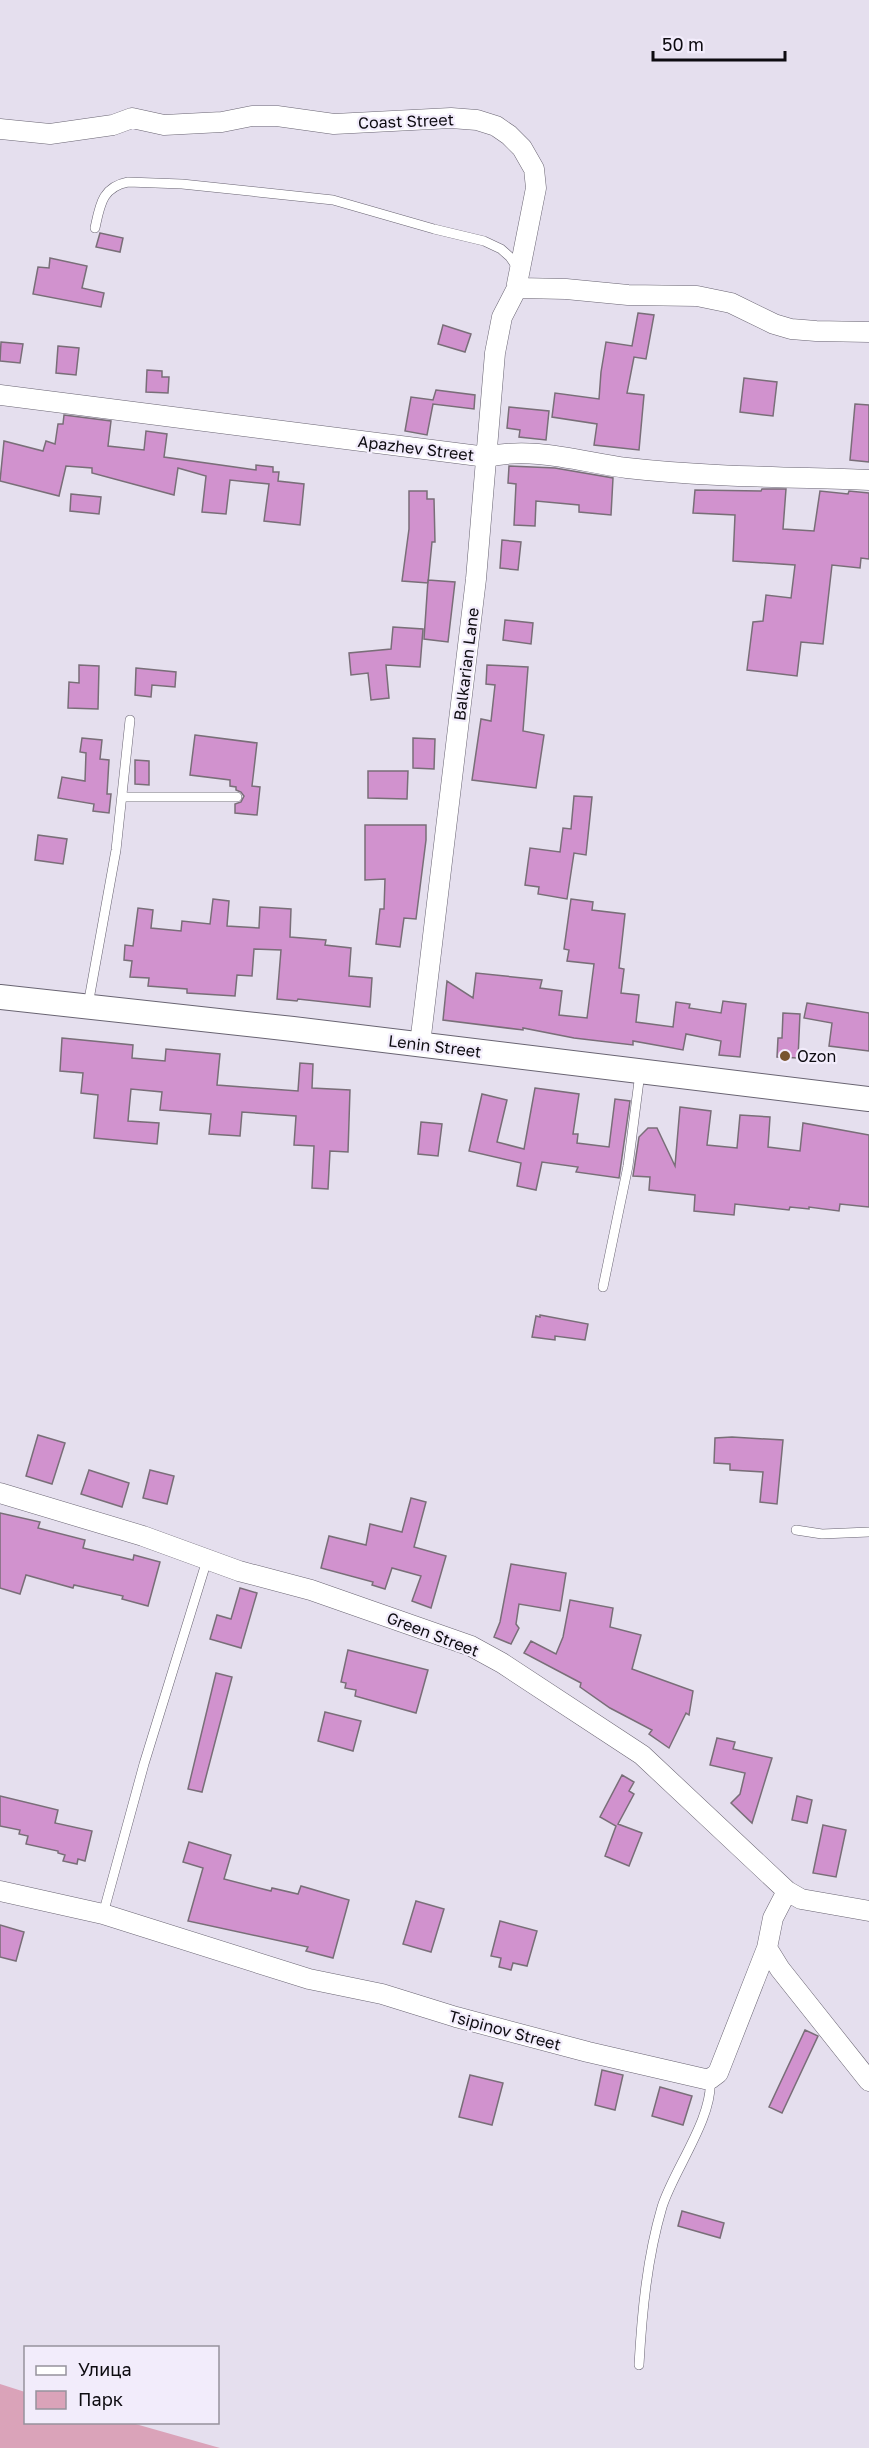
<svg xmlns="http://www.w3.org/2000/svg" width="869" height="2448" font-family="'Golos Text',sans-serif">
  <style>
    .green { fill: #daa3b9 }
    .building { fill: #d192ce; stroke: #796e78; stroke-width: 1.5 }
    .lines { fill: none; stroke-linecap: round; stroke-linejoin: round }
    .service-casing { stroke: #696472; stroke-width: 10 }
    .minor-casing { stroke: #696472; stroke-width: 21 }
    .tertiary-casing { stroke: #696472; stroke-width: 26 }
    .service { stroke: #fff; stroke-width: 9 }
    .minor { stroke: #fff; stroke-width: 20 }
    .tertiary { stroke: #fff; stroke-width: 24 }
    .poi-dot { fill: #78552e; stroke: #f2ecfb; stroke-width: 2 }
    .labels { text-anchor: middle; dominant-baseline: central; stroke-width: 4.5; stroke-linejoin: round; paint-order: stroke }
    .street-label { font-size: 16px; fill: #0d0b10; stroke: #f2ecfb }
    .poi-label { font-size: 16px; fill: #0d0b10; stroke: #f2ecfb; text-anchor: start }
  </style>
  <rect width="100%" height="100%" fill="#e5dfee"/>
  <path class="green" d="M0,2384L25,2392L26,2422L132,2423L220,2448H0Z"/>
  <path class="building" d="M100,233L123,238L120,252L96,247Z
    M50,258L87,266L82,288L104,293L101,307L33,294L38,267L49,268Z
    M638,313L654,315L646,359L634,357L627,393L644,395L639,450L594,445L597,424L552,417L555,393L599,399L601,372L606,342L632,346Z
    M443,325L471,334L465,352L438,344Z
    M1,342L23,344L20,363L0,361Z
    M58,346L79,348L76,375L56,373Z
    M147,370L162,371V377H169L168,393L146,392Z
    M744,378L777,382L773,416L740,412Z
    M436,390L475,395L474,409L433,404L427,435L405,431L411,397L433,400Z
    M855,404L869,405V462L850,460Z
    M509,407L549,411L546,440L519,437L520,430L507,428Z
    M64,415L111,421L108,446L144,450L146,431L167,434L164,457L256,470V465L273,467V472H279L278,481L304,484L300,525L264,521L269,484L230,480L226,514L202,512L206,476L178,468L174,495L92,473V468L66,466L59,496L0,481L4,441L43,451L46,441L55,444L58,424H63Z
    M509,466L555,468L613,478L611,515L579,512V505L536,501L535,526L514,525L516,484L508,483Z
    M762,489H786L783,529L814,531L820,491L848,494L849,491L869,493V559L861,558L860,568L832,565L823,644L801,642L797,676L747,670L753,622L763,621L766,595L791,598L795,565L733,561L735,515L693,513L695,490L761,491Z
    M409,491H427V499H434L435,542H432L428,583L402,581L409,529Z
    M71,494L101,497L99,514L70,511Z
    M502,540L521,542L518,570L500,568Z
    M428,580L455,582L448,642L424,639Z
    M505,620L533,623L531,644L503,640Z
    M393,627L423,629L420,667L386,665L389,698L371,700L368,673L351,675L349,653L391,649Z
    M79,665L99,666L98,709L68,708L69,682L79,683Z
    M487,665L528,667L523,731L544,735L536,788L472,780L481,719L491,721L495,685L486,684Z
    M136,668L176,672L175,687L152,685L151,697L135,695Z
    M195,735L257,743L252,786L260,787L257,815L235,813V804L241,802L244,796L241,792L236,790V787L230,786V780L190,775Z
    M82,738L102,740L100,759L109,760L107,794H111L109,813L93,811L94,804L58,798L62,777L85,781L86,753L80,752Z
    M413,738L435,739L434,769L413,768Z
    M135,760L149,761V785L135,784Z
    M368,771H408L407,799L368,798Z
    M574,796L592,797L586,855L574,853L567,899L538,894L539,887L525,885L530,848L560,852L563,828L571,829Z
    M365,825H426V840L416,919L404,918L400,947L376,944L380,909H384L385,879L365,880Z
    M38,835L67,839L63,864L35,860Z
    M213,899L229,901L227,926L259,928L260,907L291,909L290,937L326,940L325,945L351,948L349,976L372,978L370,1007L298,999L297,1001L277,999L281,950L254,949L252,976L237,975L235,996L187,993V989L148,986L149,978L130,977L132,961L124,960L125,945L133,946L138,908L153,910L151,928L181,931L182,921L210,924Z
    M571,899L593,902L592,910L625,914L619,968L624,969L621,993L639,995L636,1022L673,1027L676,1002L690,1004L689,1008L721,1013L723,1001L746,1004L740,1057L719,1055L721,1041L686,1034L683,1050L633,1041V1045L574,1038L523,1028V1030L443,1020L447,981L473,998L476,973L542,980L540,988L562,991L559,1015L587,1018L594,964L567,961L569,950L564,949Z
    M807,1003L869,1013V1051L829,1046L832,1023L804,1018Z
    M783,1013L800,1014L798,1058L777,1057L778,1038H782Z
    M62,1038L133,1045L132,1058L165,1061L166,1049L220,1054L217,1085L298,1091L300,1063L313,1064L312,1088L350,1090L348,1152L330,1151L328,1189L312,1188L314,1146L294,1145L296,1116L242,1112L240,1136L209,1134L211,1114L160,1110L162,1092L131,1089L128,1121L159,1123L157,1144L94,1138L98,1095L81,1093L83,1073L60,1071Z
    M535,1088L579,1094L573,1134H578L577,1143L609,1147L615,1099L630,1101L619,1178L576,1172L578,1167L542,1162L536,1190L517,1186L521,1163L469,1151L482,1094L507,1100L497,1142L524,1149Z
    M680,1107L711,1111L707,1145L737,1148L740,1115L770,1117L768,1147L800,1151L803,1123L869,1135V1207L840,1204L839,1211L809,1207V1209L790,1207L789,1210L735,1204L734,1215L694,1211L695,1195L649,1190L650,1177L633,1176L639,1137L648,1128H657L675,1166Z
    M421,1122L442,1124L438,1156L418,1154Z
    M540,1315L588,1324L585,1340L555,1336V1340L532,1337L536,1316L540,1317Z
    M38,1435L65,1443L52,1484L26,1476Z
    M732,1437L783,1440L777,1504L760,1502L763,1472L730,1470V1464L714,1463L715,1438Z
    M89,1470L129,1483L122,1507L81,1494Z
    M150,1470L174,1476L167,1504L143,1498Z
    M411,1498L426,1502L414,1547L446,1556L431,1608L412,1601L421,1576L392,1568L385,1589L372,1585L373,1582L321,1568L329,1536L366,1545L370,1524L402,1532Z
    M0,1513L40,1522L38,1528L85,1540L83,1548L133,1560L134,1555L160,1562L148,1606L122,1599L123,1596L74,1585L73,1588L26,1575L20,1594L0,1588Z
    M511,1564L566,1573L560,1611L519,1604L516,1624L519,1628L511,1644L494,1637L500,1622Z
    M240,1588L257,1593L241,1648L210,1639L217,1615L231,1619Z
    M570,1600L613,1608L610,1627L641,1635L632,1669L693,1691L689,1715L686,1713L669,1748L649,1734L652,1730L610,1708L580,1687L581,1683L524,1653L531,1641L556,1654L563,1637Z
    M348,1650L428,1670L416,1713L355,1696L356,1690L345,1688L346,1683L341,1682Z
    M216,1673L232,1677L202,1792L188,1789Z
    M325,1712L361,1721L353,1751L318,1741Z
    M717,1738L735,1742L733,1749L772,1758L752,1823L731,1803L740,1794L745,1773L710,1765Z
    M622,1775L634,1782L629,1791L634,1794L618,1824L642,1833L629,1866L605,1856L616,1826L600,1817Z
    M0,1796L58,1810L55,1823L92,1831L85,1861L78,1859L77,1864L63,1861L65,1855L58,1853V1851L26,1844L28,1836L19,1834L20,1830L0,1826Z
    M797,1796L812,1800L807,1823L792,1820Z
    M823,1825L846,1830L836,1877L813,1873Z
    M189,1842L231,1855L224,1879L271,1891L272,1888L298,1894L301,1886L349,1900L333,1958L306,1951L308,1947L188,1921L203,1868L183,1862Z
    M416,1901L444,1909L431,1952L403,1944Z
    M500,1921L537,1931L527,1966L513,1963L511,1970L499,1967L501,1958L491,1956Z
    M0,1925L24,1932L16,1961L0,1957Z
    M805,2030L818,2036L782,2113L769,2107Z
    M602,2070L623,2075L615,2110L595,2105Z
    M470,2075L503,2083L492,2125L459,2117Z
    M660,2087L692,2096L683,2125L652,2116Z
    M682,2211L724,2223L720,2238L678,2226Z"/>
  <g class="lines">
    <g class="service-casing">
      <path id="service" d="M95,228C100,205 102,187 128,182L182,184L333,200L434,229L484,241L501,249L510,257L518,269
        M122,797H237
        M88,1005L116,850L130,720
        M603,1287L628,1166L640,1073
        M796,1530L822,1534L869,1532
        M103,1914L144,1764L207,1560
        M639,2365C642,2312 647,2258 662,2207C673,2171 714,2117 710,2079"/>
    </g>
    <g class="minor-casing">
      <path id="minor" d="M0,129L50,134L113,125L132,118L164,125L222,122L252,116H277L334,124L451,118L477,120L496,126L509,135L522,148L534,169L536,188L517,284L520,288L566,289L628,295L697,296L731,303L774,324L791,329L816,331L869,332
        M0,395L487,457C533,446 581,462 627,468C707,477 789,477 869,480
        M420,1044L476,579L495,353L502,317L518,286
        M0,1493L143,1536L239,1571L311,1590L471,1646L502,1663L642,1755L787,1891L801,1899L869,1911
        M0,1891L103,1914L309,1979L382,1994L456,2017L588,2052L705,2079H710L718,2073L767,1948L780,1969L869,2081
        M767,1948L773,1918L787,1891"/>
    </g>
    <g class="tertiary-casing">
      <path id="tertiary" d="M0,997L293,1029L869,1099"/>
    </g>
    <use href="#service" class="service"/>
    <use href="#minor" class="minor"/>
    <use href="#tertiary" class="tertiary"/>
  </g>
  <circle class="poi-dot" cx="785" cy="1056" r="6"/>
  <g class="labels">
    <g class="street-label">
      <text transform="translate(406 121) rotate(-2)">Coast Street</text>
      <text transform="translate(416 448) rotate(7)">Apazhev Street</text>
      <text transform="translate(466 664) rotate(-83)">Balkarian Lane</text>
      <text transform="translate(435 1046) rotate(7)">Lenin Street</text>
      <text transform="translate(433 1634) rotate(21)">Green Street</text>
      <text transform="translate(505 2030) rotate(15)">Tsipinov Street</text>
    </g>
    <g class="poi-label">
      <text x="797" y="1056">Ozon</text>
    </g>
  </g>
  <rect x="24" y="2346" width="195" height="78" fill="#f2ecfb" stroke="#96929d" stroke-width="1.5"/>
  <rect x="36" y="2366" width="30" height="9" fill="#ffffff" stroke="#96929d" stroke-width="1.5"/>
  <text x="78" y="2376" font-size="18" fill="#0d0b10">Улица</text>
  <rect x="36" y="2391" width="30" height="18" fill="#daa3b9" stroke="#96929d" stroke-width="1.5"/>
  <text x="78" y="2406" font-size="18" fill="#0d0b10">Парк</text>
  <path d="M653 51v9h132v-9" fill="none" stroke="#0d0b10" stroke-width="3"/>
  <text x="662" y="51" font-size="18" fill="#0d0b10" stroke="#f2ecfb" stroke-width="4.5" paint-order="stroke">50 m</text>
</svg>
